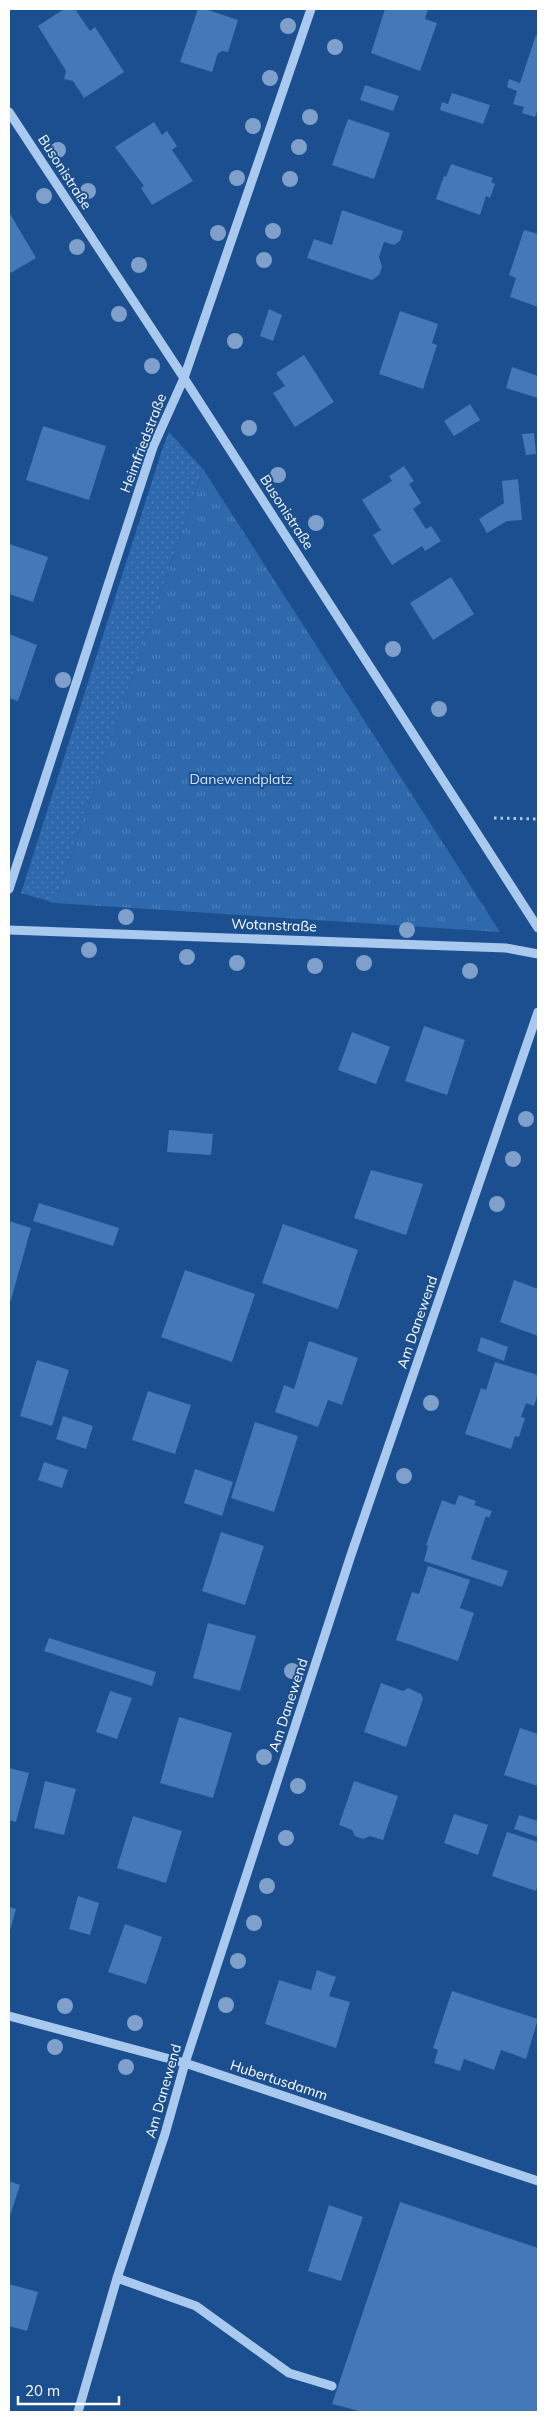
<svg xmlns="http://www.w3.org/2000/svg" width="547" height="2421" font-family="Mulish,sans-serif">
  <style>
    .grass { fill: url(#grass-dots) }
    .park { fill: url(#park-tufts) }
    .building { fill: #4478b7 }
    .lines { fill: none; stroke-linecap: round; stroke-linejoin: round }
    .path { stroke: #a9c9ee; stroke-width: 3; stroke-dasharray: 2.5 4; stroke-linecap: butt }
    .minor { stroke: #a9c9ee; stroke-width: 9 }
    .tree { fill: #7ea0ca }
    .labels { text-anchor: middle; dominant-baseline: central; stroke-width: 4; stroke-linejoin: round; paint-order: stroke }
    .street-label { font-size: 14px; fill: #fff; stroke: #1b4f8f }
    .park-label { font-size: 14px; fill: #cfe3fa; stroke: #1b4f8f }
  </style>
  <defs>
    <pattern id="grass-dots" width="8" height="8" patternUnits="userSpaceOnUse" patternTransform="scale(1.25)"><rect width="8" height="8" fill="#2e69ad"/><path d="M2 2h.1M6 6h.1" fill="none" stroke="#4d80b9" stroke-width="1.8" stroke-linecap="round"/></pattern>
    <pattern id="park-tufts" width="24" height="20" patternUnits="userSpaceOnUse" patternTransform="scale(1.25)"><rect width="24" height="20" fill="#2e69ad"/><path d="M3 7l-1-3M5 7V3M7 7l1-3M15 17l-1-3M17 17v-4M19 17l1-3" fill="none" stroke="#4d80b9"/></pattern>
  </defs>
  <rect width="100%" height="100%" fill="#1b4f8f"/>
  <path class="grass" d="M169,432L203,469L55,903L21,893L162,450Z"/>
  <path class="park" d="M203,469L500,932L55,903Z"/>
  <path class="building" d="M64,9H75L90,31L95,27L124,72L84,98L73,81L64,79L66,71L38,26Z
    M198,9H205L238,20L228,52L223,51L218,53L212,72L180,62Z
    M385,9H428L425,19L437,23L420,71L371,53Z
    M536,35L538,36V112H537L535,117L522,113L524,107L513,104L517,91L507,87L509,79L520,83Z
    M365,85L399,96L393,111L360,100Z
    M452,93L490,105L483,124L440,110L442,102L448,104Z
    M348,119L390,133L374,179L332,165Z
    M154,122L162,135L167,131L177,146L172,150L193,181L152,205L141,188L144,186L115,147Z
    M451,164L493,178L491,182L495,184L490,198L486,196L480,215L436,199L444,176L446,177Z
    M342,210L403,231L400,241L394,245L384,242L379,257L382,267L379,275L372,280L307,258L314,239L332,245Z
    M9,212L36,258L9,274Z
    M524,230L538,234V307L510,297L516,278L509,275Z
    M269,309L282,315L273,341L260,336Z
    M400,311L438,324L432,343L437,345L423,389L379,374Z
    M304,355L334,402L295,427L273,393L285,386L276,373Z
    M512,367L538,376V398L506,388Z
    M470,404L480,420L454,436L444,421Z
    M43,426L106,446L89,500L26,480Z
    M534,433L536,454L526,455L522,434Z
    M404,466L414,481L409,484L421,503L413,509L426,529L431,526L441,541L425,551L422,546L392,565L373,535L381,530L362,500L392,481L389,476Z
    M518,479L522,520L507,521L487,533L479,519L504,503L502,481Z
    M9,544L48,557L33,602L9,594Z
    M451,577L474,614L433,640L410,603Z
    M9,634L37,645L18,701L9,698Z
    M424,1026L465,1040L447,1095L405,1081Z
    M352,1032L390,1047L376,1084L338,1070Z
    M169,1130L213,1134L211,1155L167,1152Z
    M371,1170L423,1184L406,1235L354,1218Z
    M39,1203L119,1228L113,1246L33,1221Z
    M9,1221L31,1228L11,1300L9,1299Z
    M283,1224L358,1250L338,1309L262,1283Z
    M185,1270L255,1294L232,1362L161,1337Z
    M514,1280L538,1289V1336L500,1322Z
    M481,1337L508,1347L504,1361L477,1351Z
    M309,1341L358,1358L342,1405L328,1400L318,1427L275,1412L284,1385L294,1389Z
    M37,1360L69,1370L52,1426L20,1416Z
    M495,1362L538,1375V1393L534,1406L526,1403L521,1417L525,1418L519,1437L515,1436L511,1449L465,1434L481,1388L486,1390Z
    M148,1391L191,1405L175,1454L132,1440Z
    M63,1416L93,1426L86,1449L56,1439Z
    M255,1422L298,1436L274,1512L231,1498Z
    M44,1462L68,1470L62,1488L38,1480Z
    M195,1469L233,1482L222,1516L184,1503Z
    M459,1495L476,1501L474,1505L492,1511L489,1518L486,1516L471,1559L508,1571L502,1587L424,1561L428,1546L426,1545L442,1500L455,1505Z
    M221,1532L264,1546L245,1605L202,1591Z
    M428,1566L470,1580L460,1608L474,1613L458,1661L396,1640L412,1592L419,1594Z
    M208,1623L256,1636L240,1691L193,1678Z
    M49,1638L156,1672L152,1686L44,1651Z
    M381,1683L403,1691L408,1688L421,1694L423,1699L406,1747L364,1732Z
    M110,1691L132,1698L117,1739L96,1732Z
    M179,1717L232,1733L213,1798L160,1783Z
    M520,1728L538,1734V1786L504,1775Z
    M9,1768L29,1773L16,1822L9,1820Z
    M45,1781L76,1789L64,1835L34,1828Z
    M354,1781L398,1796L383,1840L370,1836L363,1839L355,1836L352,1830L339,1825Z
    M454,1814L488,1825L478,1855L444,1843Z
    M519,1815L538,1821V1837L514,1829Z
    M133,1816L182,1831L166,1883L117,1868Z
    M507,1832L538,1842V1885L536,1891L492,1876Z
    M78,1896L99,1903L90,1935L69,1929Z
    M9,1907L16,1909L9,1934Z
    M125,1924L162,1937L146,1984L108,1972Z
    M317,1970L336,1977L329,1996L350,2002L336,2048L265,2024L279,1980L311,1990Z
    M452,1991L538,2019L526,2059L501,2050L494,2070L464,2059L460,2071L434,2063L438,2050L433,2048Z
    M9,2181L20,2185L9,2219Z
    M400,2202L538,2248V2412H363L332,2404Z
    M329,2205L363,2217L341,2281L308,2271Z
    M9,2284L38,2292L27,2331L9,2326Z"/>
  <g class="lines">
    <path class="path" d="M494,818L538,819"/>
    <path class="minor" d="M9,112L184,378L538,928
      M9,889L153,447L184,378L311,9
      M9,930L506,948L538,954
      M9,2016L185,2063L538,2181
      M117,2278L196,2306L289,2373L332,2386
      M78,2412L117,2278L165,2134L185,2063L351,1555L538,1012"/>
  </g>
  <g class="tree">
    <circle cx="288" cy="26" r="8"/>
    <circle cx="335" cy="47" r="8"/>
    <circle cx="270" cy="78" r="8"/>
    <circle cx="310" cy="117" r="8"/>
    <circle cx="253" cy="126" r="8"/>
    <circle cx="299" cy="147" r="8"/>
    <circle cx="58" cy="150" r="8"/>
    <circle cx="237" cy="178" r="8"/>
    <circle cx="290" cy="179" r="8"/>
    <circle cx="88" cy="191" r="8"/>
    <circle cx="44" cy="196" r="8"/>
    <circle cx="273" cy="231" r="8"/>
    <circle cx="218" cy="233" r="8"/>
    <circle cx="77" cy="247" r="8"/>
    <circle cx="264" cy="260" r="8"/>
    <circle cx="139" cy="265" r="8"/>
    <circle cx="119" cy="314" r="8"/>
    <circle cx="235" cy="341" r="8"/>
    <circle cx="152" cy="366" r="8"/>
    <circle cx="249" cy="428" r="8"/>
    <circle cx="278" cy="475" r="8"/>
    <circle cx="316" cy="523" r="8"/>
    <circle cx="393" cy="649" r="8"/>
    <circle cx="63" cy="680" r="8"/>
    <circle cx="439" cy="709" r="8"/>
    <circle cx="126" cy="917" r="8"/>
    <circle cx="407" cy="930" r="8"/>
    <circle cx="89" cy="950" r="8"/>
    <circle cx="187" cy="957" r="8"/>
    <circle cx="237" cy="963" r="8"/>
    <circle cx="364" cy="963" r="8"/>
    <circle cx="315" cy="966" r="8"/>
    <circle cx="470" cy="971" r="8"/>
    <circle cx="526" cy="1119" r="8"/>
    <circle cx="513" cy="1159" r="8"/>
    <circle cx="497" cy="1204" r="8"/>
    <circle cx="431" cy="1403" r="8"/>
    <circle cx="404" cy="1476" r="8"/>
    <circle cx="292" cy="1671" r="8"/>
    <circle cx="264" cy="1757" r="8"/>
    <circle cx="298" cy="1786" r="8"/>
    <circle cx="286" cy="1838" r="8"/>
    <circle cx="267" cy="1886" r="8"/>
    <circle cx="254" cy="1923" r="8"/>
    <circle cx="238" cy="1961" r="8"/>
    <circle cx="226" cy="2005" r="8"/>
    <circle cx="65" cy="2006" r="8"/>
    <circle cx="135" cy="2023" r="8"/>
    <circle cx="55" cy="2047" r="8"/>
    <circle cx="126" cy="2067" r="8"/>
  </g>
  <g class="labels">
    <g class="street-label">
      <text transform="translate(65 172) rotate(57)">Busonistraße</text>
      <text transform="translate(143 443) rotate(-69)">Heimfriedstraße</text>
      <text transform="translate(287 512) rotate(57)">Busonistraße</text>
      <text transform="translate(274 925) rotate(2)">Wotanstraße</text>
      <text transform="translate(417 1322) rotate(-71)">Am Danewend</text>
      <text transform="translate(288 1705) rotate(-72)">Am Danewend</text>
      <text transform="translate(279 2080) rotate(18)">Hubertusdamm</text>
      <text transform="translate(163 2091) rotate(-74)">Am Danewend</text>
    </g>
    <g class="park-label">
      <text x="241" y="779">Danewendplatz</text>
    </g>
  </g>
  <rect width="547" height="2421" fill="none" stroke="#ffffff" stroke-width="20"/>
  <path d="M18 2396v8h101v-8" fill="none" stroke="#ffffff" stroke-width="2.5"/>
  <text x="25" y="2396" font-size="15" fill="#ffffff" stroke="#1b4f8f" stroke-width="4" paint-order="stroke">20 m</text>
</svg>
